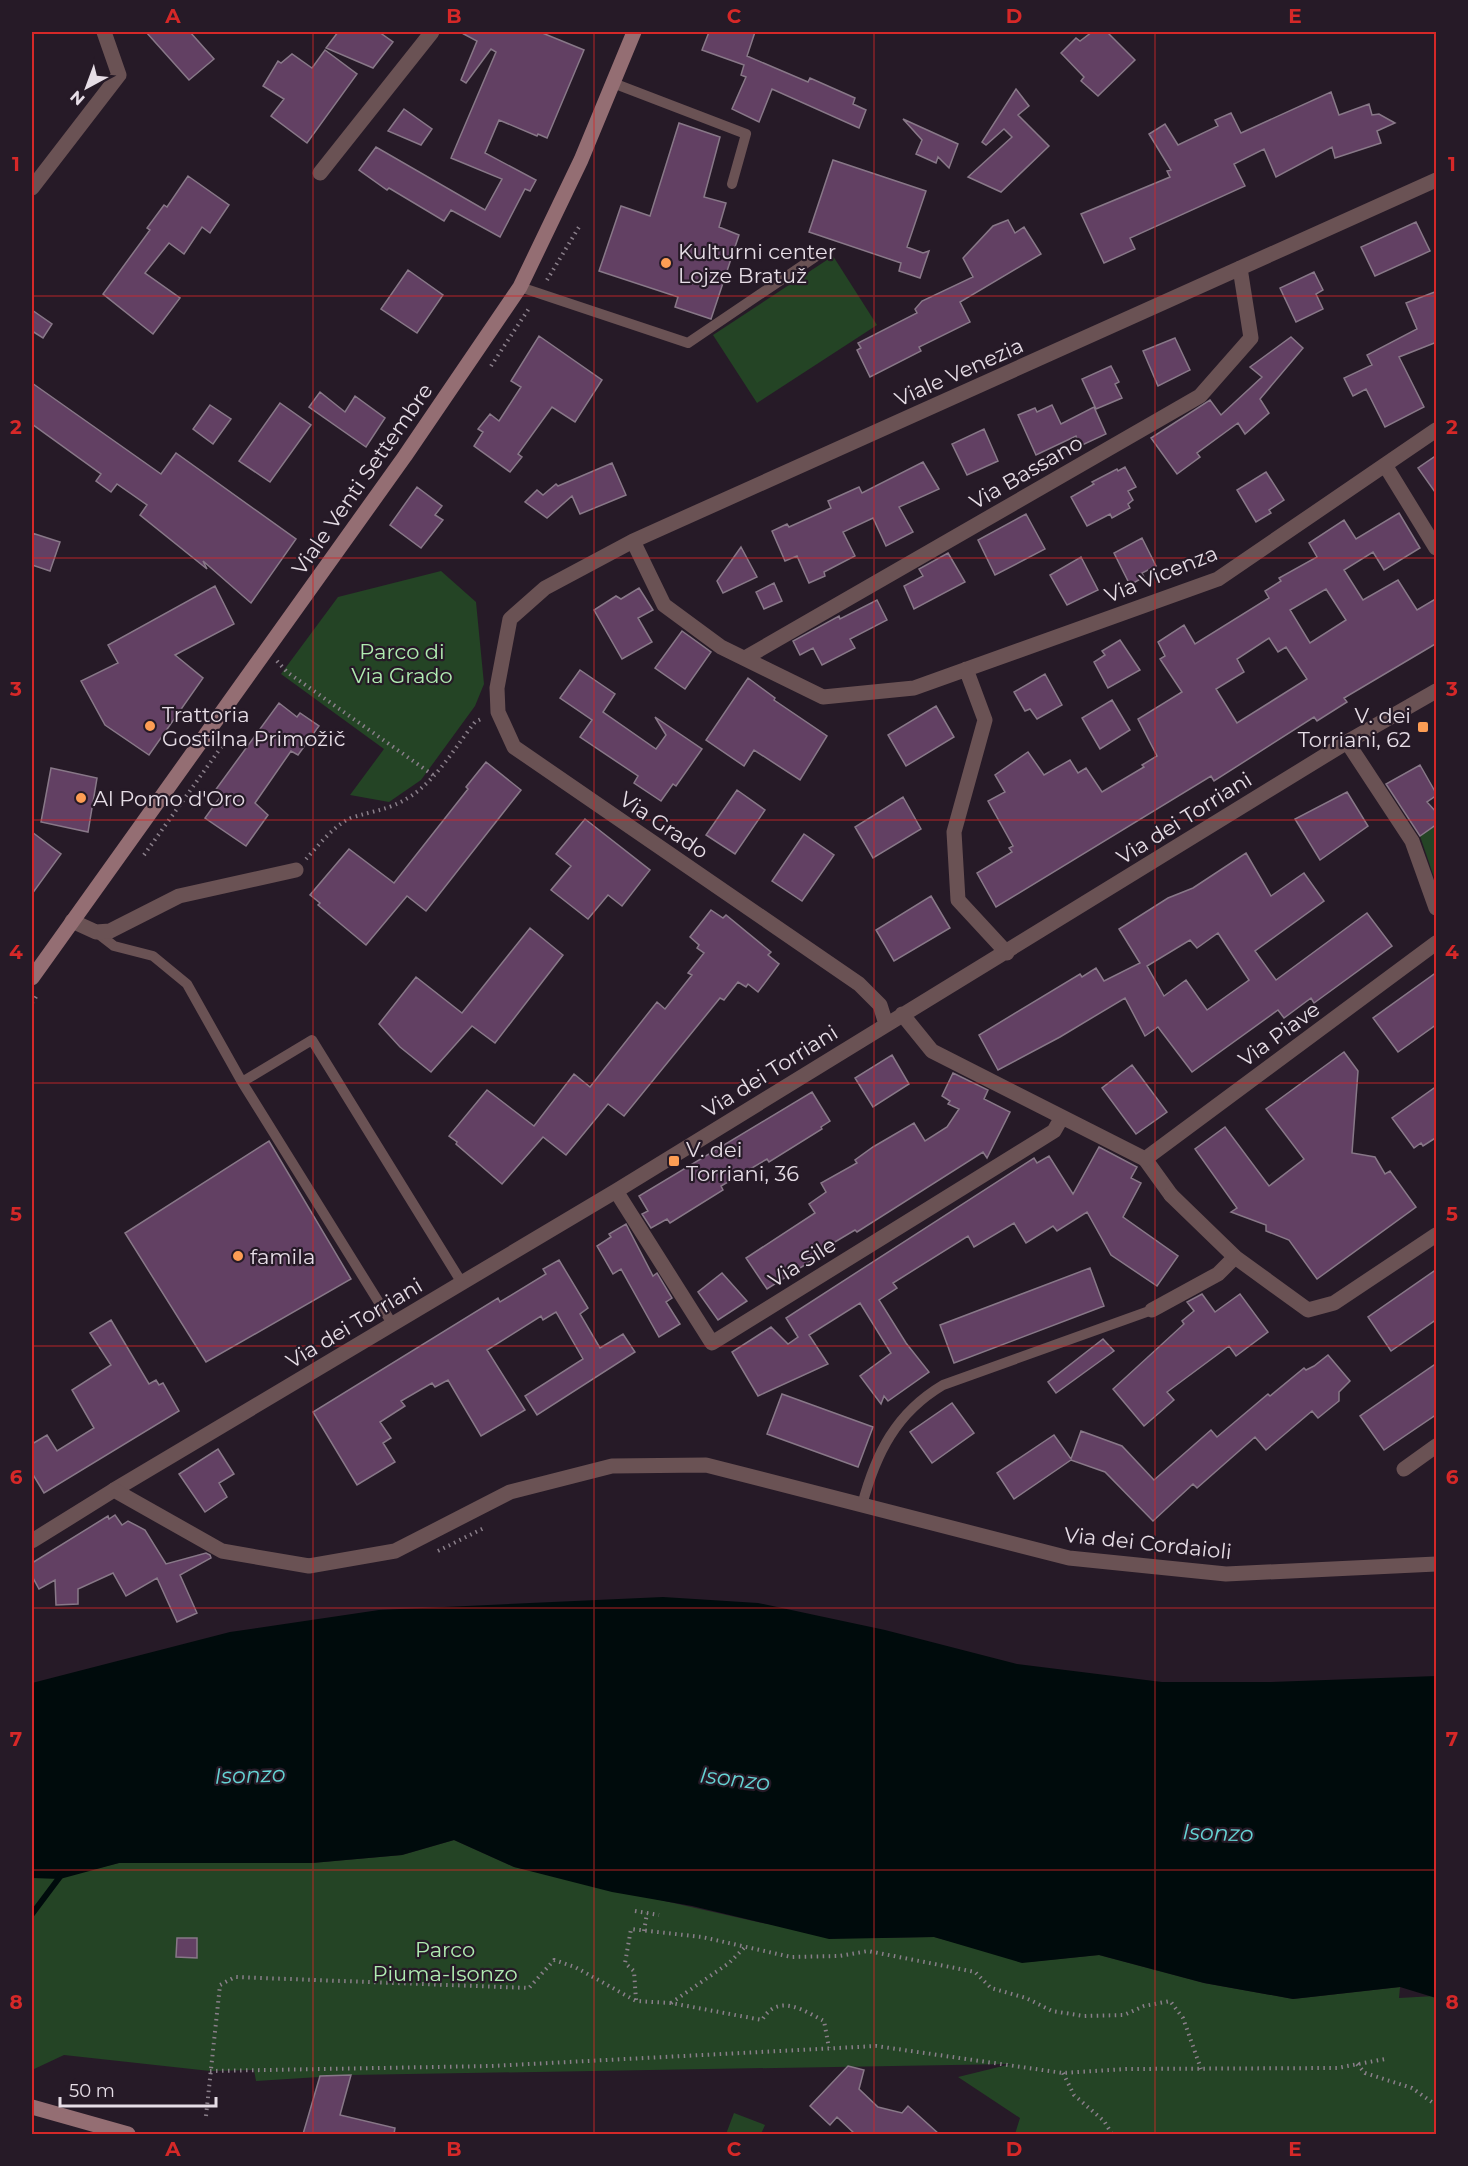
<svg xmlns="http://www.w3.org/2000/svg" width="1468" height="2166" font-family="Montserrat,sans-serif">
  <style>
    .green { fill: #244425 }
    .water { fill: #000b0c }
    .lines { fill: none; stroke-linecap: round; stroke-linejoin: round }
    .stream { stroke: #000b0c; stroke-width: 6 }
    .building { fill: #624063; stroke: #887888; stroke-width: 1.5; fill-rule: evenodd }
    .path { stroke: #8a7f8a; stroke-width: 4; stroke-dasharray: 1.5 4.5; stroke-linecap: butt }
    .service { stroke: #6a5254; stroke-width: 10 }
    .pedestrian { stroke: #6a5254; stroke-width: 15 }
    .minor { stroke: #6a5254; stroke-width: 15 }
    .tertiary { stroke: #6a5254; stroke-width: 15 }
    .secondary { stroke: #946e73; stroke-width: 15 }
    .grid { fill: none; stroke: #d62828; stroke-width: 1.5; stroke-opacity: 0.55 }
    .poi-dot { fill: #fd9d54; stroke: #261a27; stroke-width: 2 }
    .labels { text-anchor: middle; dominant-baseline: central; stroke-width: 4.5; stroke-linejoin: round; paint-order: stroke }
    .poi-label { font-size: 21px; fill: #e6dde6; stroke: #261a27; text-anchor: start }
    .street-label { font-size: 21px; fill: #e6dde6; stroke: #261a27 }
    .park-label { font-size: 21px; fill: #b0ecb1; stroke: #261a27 }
    .water-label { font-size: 22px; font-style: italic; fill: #65d3d4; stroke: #261a27 }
    .neatline { fill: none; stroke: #d62828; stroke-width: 2 }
    .grid-label { font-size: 20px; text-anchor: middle; font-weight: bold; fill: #d62828 }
  </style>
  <rect width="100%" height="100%" fill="#261a27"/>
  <path class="green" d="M833,256L877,325L757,403L713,335Z
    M441,571L476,602L484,684L475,706L421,780L389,802L350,795L384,749L281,674L338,597Z
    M1436,824V883L1420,836Z
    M454,1840L514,1867L762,1923L867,1938L934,1937L1028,1962L1099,1955L1204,1983L1293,1999L1400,1987L1399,1998L1435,1996L1436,2134H1015L1020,2118L958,2077L1011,2064L351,2075L256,2081L254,2070L210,2071L64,2055L32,2070V1873L83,1872L119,1863H312L402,1855Z
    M734,2113L765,2125L761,2134H726Z"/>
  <path class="water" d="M663,1597L758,1603L885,1630L1017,1664L1162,1682H1271L1436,1676V1998L1400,1987L1293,1999L1204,1983L1099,1955L1022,1963L934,1937L829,1939L692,1906L612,1892L514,1867L454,1840L402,1855L312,1863H119L60,1879L32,1878V1683L230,1632L379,1610Z"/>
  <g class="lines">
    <path class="stream" d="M32,1914L62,1874"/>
  </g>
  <path class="building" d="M146,32H190L214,59L189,80Z
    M338,32H379L393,42L373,68L326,48Z
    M460,32H540L584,50L547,138L538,134L537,136L499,120L485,153L536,180L530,191L525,189L500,237L451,210L444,221L389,188L387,190L359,170L376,147L485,210L502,179L451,158L496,52L491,49L466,83L461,80L477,41Z
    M709,32H755L747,56L808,82L810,78L855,98L853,104L866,110L859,128L772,89L759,122L732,109L746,77L741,75L744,65L702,50Z
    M1092,32H1107L1135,60L1098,96L1081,81L1084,77L1061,53L1076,38L1080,41Z
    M325,50L357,74L307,143L271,116L284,99L263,86L278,61L281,63L292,54L312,68Z
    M1016,89L1029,106L1018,115L1049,146L1001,192L968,177L1012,137L1004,129L986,145L982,142Z
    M1331,92L1339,115L1369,104L1372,115L1379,114L1395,123L1377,131L1381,143L1335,158L1332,147L1276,177L1264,149L1234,164L1245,186L1130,238L1135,249L1104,263L1081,214L1170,177L1167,171L1171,170L1149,134L1165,124L1178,145L1218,126L1215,120L1231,113L1241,133Z
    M404,109L432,129L421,145L388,131Z
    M903,119L958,144L949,168L938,157L936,163L916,154L922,140Z
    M679,123L720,137L704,197L726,203L719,227L739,235L711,319L675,307L678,297L599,271L621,206L650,216Z
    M833,160L926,191L907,247L923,253L929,251L920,278L899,271L901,263L809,232Z
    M188,176L229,205L210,233L202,227L184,254L169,243L145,273L180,298L153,334L103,294L150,230L147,228L164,205L167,207Z
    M1008,220L1015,233L1024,227L1041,254L960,302L970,322L919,347L921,351L870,377L857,350L861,348L858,343L917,313L915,309L922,301L973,277L963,258L993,226Z
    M1416,222L1430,251L1375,276L1361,247Z
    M408,270L443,295L417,333L381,309Z
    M1314,272L1323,290L1316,294L1323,309L1296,322L1280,288Z
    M1437,291V342L1399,357L1424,407L1385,427L1366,389L1353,396L1344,378L1372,365L1367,355L1417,329L1406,303Z
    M32,310L52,324L43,338L32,331Z
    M539,336L602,380L575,422L552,407L518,454L522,457L510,472L474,446L483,432L478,429L490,414L499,421L521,387L511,381Z
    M1291,337L1303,348L1260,399L1269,413L1245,434L1238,423L1197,453L1200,457L1177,474L1151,438L1210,400L1221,415L1262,377L1250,367Z
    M1175,338L1190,370L1158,386L1143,351Z
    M1111,366L1119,382L1115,384L1122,398L1096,409L1082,379Z
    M32,383L161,474L176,453L296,539L251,603L203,561L207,569L140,515L147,505L117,484L111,492L96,481L101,474L32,424Z
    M320,392L345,412L355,396L385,418L366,447L309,407Z
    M280,403L311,425L270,482L239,461Z
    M210,405L231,419L213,444L193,429Z
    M1052,405L1061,424L1094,407L1106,434L1080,446L1076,436L1036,455L1018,415L1035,408L1037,412Z
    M984,429L998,461L967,475L952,444Z
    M1437,455V495L1418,468Z
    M923,462L939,489L899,507L913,532L886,546L873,518L843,532L855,556L824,572L825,576L809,583L797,556L785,561L772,531L787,524L789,527L831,508L828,501L859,487L862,493Z
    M612,463L626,495L580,514L572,496L547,518L525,502L537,490L543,495L556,484L558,486Z
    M1125,467L1136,487L1128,491L1133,500L1128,504L1130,508L1112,518L1110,514L1087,526L1071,497L1094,484L1092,482L1117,469L1118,471Z
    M1266,472L1284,500L1269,510L1271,513L1256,522L1237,490Z
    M417,487L442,506L435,515L443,520L421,548L390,525Z
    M1399,513L1420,548L1384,570L1373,552L1344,570L1363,600L1398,580L1417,610L1437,598V643L1344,698L1347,702L1317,721L1314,717L1214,781L1211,776L996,907L977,873L1012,852L1009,848L1013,846L988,801L1005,792L995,775L1028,752L1044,775L1070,760L1078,773L1086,768L1102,792L1144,767L1142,765L1157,756L1138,719L1182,692L1160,659L1165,656L1158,642L1184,625L1195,644L1269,598L1265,591L1281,581L1279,578L1317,557L1309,543L1344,520L1356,539ZM1326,589L1346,620L1310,643L1290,610ZM1269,638L1278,652L1286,647L1307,679L1237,723L1216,689L1244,672L1237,659Z
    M1026,514L1045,549L995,575L978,540Z
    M32,533L60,542L50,571L32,565Z
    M1142,538L1156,566L1142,573L1144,577L1130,585L1114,553Z
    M741,547L757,577L723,593L717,581Z
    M948,553L965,582L914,609L904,586L923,576L919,569Z
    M1081,557L1098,590L1067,605L1050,575Z
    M774,583L782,601L764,609L756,592Z
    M215,586L234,624L175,655L203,678L149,755L105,725L81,681L118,663L108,645Z
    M639,588L653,610L638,618L652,642L622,659L594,610L616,596L621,599Z
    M877,600L887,620L850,639L855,648L822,665L813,648L800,655L793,641L839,616L840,619Z
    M682,631L711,652L685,689L655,668Z
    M1120,640L1140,670L1108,688L1094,662L1105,655L1102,651Z
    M580,670L615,694L603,712L656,749L666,735L655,717L702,749L676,786L673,784L661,801L634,783L638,776L580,737L592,720L560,698Z
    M1045,674L1062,705L1037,719L1030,709L1025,711L1014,692Z
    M748,678L775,698L774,700L827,736L800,780L754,750L744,766L706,740Z
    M1112,700L1130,730L1100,749L1082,718Z
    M279,703L297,717L300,713L319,726L298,755L291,751L255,803L268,815L246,846L205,818L221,796L214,792Z
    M936,706L954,737L906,766L888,735Z
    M486,762L521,790L426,911L407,896L366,945L318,905L320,903L310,895L349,849L394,883L468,789L466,787Z
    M1420,765L1437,795L1427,802L1437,813V824L1420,836L1386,784Z
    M51,768L97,778L88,832L41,822Z
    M737,790L765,810L735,854L706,835Z
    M1347,792L1368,826L1320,860L1295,819Z
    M903,797L921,829L873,858L855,827Z
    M585,819L650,870L622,906L608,895L588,919L551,890L571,866L556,854Z
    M32,832L61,854L32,894Z
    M804,834L834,855L802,901L772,881Z
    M1246,853L1271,896L1304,873L1324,901L1255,951L1276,980L1367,913L1392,946L1314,1003L1311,998L1284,1018L1278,1010L1192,1072L1158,1027L1145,1036L1125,998L1060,1037L998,1070L979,1035L1080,974L1082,977L1096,968L1104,981L1140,963L1119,929L1168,898L1193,888ZM1218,933L1249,980L1207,1010L1186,980L1164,996L1147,966L1190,940L1197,948Z
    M931,896L950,928L894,961L876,930Z
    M711,910L723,918L726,915L771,952L768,955L779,964L758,992L748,984L746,987L738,982L724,1000L720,998L624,1116L608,1104L566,1155L543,1137L502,1184L456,1144L457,1142L449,1136L487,1090L534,1126L574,1074L590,1087L657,1002L665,1009L692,975L688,973L704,953L697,948L699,945L690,937Z
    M530,928L563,955L495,1043L472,1026L431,1072L400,1047L379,1024L416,977L462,1013Z
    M1437,972V1024L1398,1052L1373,1018Z
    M1344,1052L1358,1071L1352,1153L1375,1157L1385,1174L1390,1171L1416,1207L1317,1279L1289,1240L1266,1231V1225L1231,1212L1237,1208L1195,1149L1225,1127L1269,1186L1304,1159L1266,1109Z
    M892,1055L909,1084L873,1107L855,1078Z
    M1132,1065L1167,1112L1136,1134L1102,1088Z
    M953,1073L988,1090L984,1099L1010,1112L987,1158L983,1152L857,1232L855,1230L828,1246L830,1249L767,1289L746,1258L815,1213L809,1204L826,1192L821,1183L857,1163L855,1160L873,1147L914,1123L925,1141L947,1127L959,1109L948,1104L950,1101L942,1096Z
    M1437,1086V1137L1423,1146L1421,1143L1414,1148L1392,1118Z
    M812,1092L830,1121L821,1127L822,1129L769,1162L767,1159L721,1186L723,1190L670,1223L667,1219L651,1228L642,1214L648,1211L639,1196Z
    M269,1141L351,1279L206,1362L125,1233Z
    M1099,1147L1137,1167L1131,1178L1141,1183L1123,1217L1178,1256L1157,1286L1111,1255L1087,1212L1057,1231L1053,1226L1026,1243L1014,1223L974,1247L968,1236L893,1283L897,1288L879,1300L906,1343L929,1372L888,1401L884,1396L881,1404L860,1376L891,1353L860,1303L809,1335L828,1364L758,1396L732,1352L771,1327L788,1344L798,1337L786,1318L1034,1158L1037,1163L1049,1156L1073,1194Z
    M626,1224L653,1276L657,1273L672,1298L666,1302L680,1324L659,1337L621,1269L613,1274L597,1246L611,1237L609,1234Z
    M559,1260L588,1308L580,1314L600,1348L623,1334L635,1352L537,1415L525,1396L583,1359L556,1312L543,1320L541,1316L487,1350L525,1410L481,1436L448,1380L435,1387L432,1383L401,1401L405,1406L380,1422L391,1438L383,1443L395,1462L357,1485L313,1412L498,1298L500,1302L546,1274L543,1269Z
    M1090,1268L1104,1306L954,1363L940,1325Z
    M1437,1269V1319L1391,1351L1368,1317Z
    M722,1273L747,1301L718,1320L698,1292Z
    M1202,1294L1215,1312L1240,1294L1268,1332L1236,1356L1229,1346L1167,1392L1174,1400L1144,1426L1113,1389L1184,1324L1182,1321L1194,1311L1187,1302Z
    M111,1320L149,1384L156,1380L159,1385L163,1383L179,1411L44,1493L32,1473V1444L47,1435L57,1451L94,1428L72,1390L111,1365L90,1333Z
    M1103,1339L1114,1351L1056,1393L1048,1382Z
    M1328,1355L1350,1381L1339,1392V1401L1318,1418L1312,1411L1266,1450L1255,1437L1197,1488L1193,1484L1153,1521L1105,1472L1071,1460L1014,1499L997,1473L1054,1435L1071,1459L1081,1431L1122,1446L1154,1480L1211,1430L1217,1437L1268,1394L1270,1396L1304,1368L1306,1370L1314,1366Z
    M1437,1363V1414L1384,1450L1360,1416Z
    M782,1394L873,1427L858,1467L767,1434Z
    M952,1403L974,1433L932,1463L910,1432Z
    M218,1449L234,1474L219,1483L227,1497L205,1512L179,1474Z
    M115,1515L122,1525L128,1521L145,1530L166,1564L206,1553L210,1555L211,1558L180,1575L197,1613L177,1622L157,1578L126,1596L113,1573L78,1589V1604L56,1605L55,1580L39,1589L32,1576V1563L108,1516L109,1519Z
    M177,1938H197V1958L176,1957Z
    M848,2066L864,2070L859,2089L878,2107L902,2113L908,2106L939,2134H855L837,2117L830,2125L810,2106Z
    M351,2075L340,2115L395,2128L394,2134H303L320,2076Z"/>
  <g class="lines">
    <path class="path" d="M547,280L579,227
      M491,366L530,307
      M277,661L287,672L433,775
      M144,855L227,739
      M306,859C318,846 334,825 351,818C374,810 388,811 411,796C437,779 456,746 475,722L483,718
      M32,1003L38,994
      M438,1551L484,1528
      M635,1911L659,1915
      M644,1931L647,1913
      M636,2000L634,1971L625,1963L631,1929L702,1937L791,1957L839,1956L868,1951L945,1966L975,1972L991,1988L1026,1998L1052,2011L1084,2016L1124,2015L1144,2006L1170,2001L1183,2018L1201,2069
      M671,2003L729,1963L746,1946
      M1357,2064L1365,2073L1412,2088L1436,2105
      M210,2071L491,2066L876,2046L1063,2073L1126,2069L1337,2068L1385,2059
      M1063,2073L1074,2095L1104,2121L1112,2134
      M206,2116L220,1985L235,1977L529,1988L554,1960L575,1967L636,2001L671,2003L762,2020C778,1993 803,2010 824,2021L829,2048"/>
    <path class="service" d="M613,83L746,134L732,184
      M520,287L688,343L821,253
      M96,932L114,946L153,956L187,984L242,1082L393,1325
      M242,1082L312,1040L462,1283
      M862,1505C876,1453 896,1413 943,1385L1152,1310"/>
    <path class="pedestrian" d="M1145,1159L1171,1195
      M1152,1310L1218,1274L1235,1257"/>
    <path class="minor" d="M320,173L432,32
      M32,188L119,75L104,32
      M1385,465L1436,548
      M633,541L664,605L721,647L823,697L914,688L1218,579L1436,430
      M745,658L1200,396L1251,338L1240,268
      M966,669L985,720L954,832L958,900L1007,953
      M1347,742L1412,841L1436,908
      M72,921L96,932L110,931L179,896L296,870
      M902,1014L932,1051L1145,1159L1436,943
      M886,1024L880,1005L859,984L514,747L498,712L497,688L510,619L545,588L633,541L1436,180
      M616,1191L712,1343L1054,1131L1062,1117
      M1171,1195L1235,1257L1308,1310L1334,1303L1436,1235
      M1404,1469L1436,1446
      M114,1490L616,1191L1347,742L1436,691"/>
    <path class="tertiary" d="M32,1541L114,1490L222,1551L309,1566L395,1551L510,1492L612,1466L706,1465L1069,1558L1226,1574L1436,1564"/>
    <path class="secondary" d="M32,978L405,456L520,287L581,160L634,32
      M32,2107L128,2134"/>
  </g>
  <path class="grid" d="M313,32V2134M594,32V2134M874,32V2134M1155,32V2134M32,296H1436M32,558H1436M32,820H1436M32,1083H1436M32,1346H1436M32,1608H1436M32,1870H1436"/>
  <g class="poi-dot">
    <circle cx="666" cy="263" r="6"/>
    <circle cx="150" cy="726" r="6"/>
    <rect x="1417" y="721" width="12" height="12" rx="3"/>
    <circle cx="81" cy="798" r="6"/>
    <rect x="668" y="1155" width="12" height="12" rx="3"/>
    <circle cx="238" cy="1256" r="6"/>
  </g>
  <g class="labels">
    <g class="poi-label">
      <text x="678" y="251">Kulturni center<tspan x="678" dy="24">Lojze Bratuž</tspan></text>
      <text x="162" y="714">Trattoria<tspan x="162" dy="24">Gostilna Primožič</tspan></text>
      <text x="1411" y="715" text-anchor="end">V. dei<tspan x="1411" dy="24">Torriani, 62</tspan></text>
      <text x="93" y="798">Al Pomo d'Oro</text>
      <text x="686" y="1149">V. dei<tspan x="686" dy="24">Torriani, 36</tspan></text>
      <text x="250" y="1256">famila</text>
    </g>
    <g class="street-label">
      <text transform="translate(959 372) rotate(-24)">Viale Venezia</text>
      <text transform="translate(1026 472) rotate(-30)">Via Bassano</text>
      <text transform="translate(362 479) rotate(-55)">Viale Venti Settembre</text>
      <text transform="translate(1161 574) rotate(-22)">Via Vicenza</text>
      <text transform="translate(1184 818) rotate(-32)">Via dei Torriani</text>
      <text transform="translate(664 825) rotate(34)">Via Grado</text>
      <text transform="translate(1279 1034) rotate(-36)">Via Piave</text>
      <text transform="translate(770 1071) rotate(-32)">Via dei Torriani</text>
      <text transform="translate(802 1262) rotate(-32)">Via Sile</text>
      <text transform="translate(354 1323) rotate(-31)">Via dei Torriani</text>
      <text transform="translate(1148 1543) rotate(6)">Via dei Cordaioli</text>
    </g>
    <g class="park-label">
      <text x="402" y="651">Parco di<tspan x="402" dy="24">Via Grado</tspan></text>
      <text x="445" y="1949">Parco<tspan x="445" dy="24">Piuma-Isonzo</tspan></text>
    </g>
    <g class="water-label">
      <text transform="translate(250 1775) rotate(-2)">Isonzo</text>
      <text transform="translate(735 1779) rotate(7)">Isonzo</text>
      <text transform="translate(1218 1833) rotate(2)">Isonzo</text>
    </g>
  </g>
  <rect width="1468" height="2166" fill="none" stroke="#261a27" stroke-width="66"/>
  <g transform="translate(87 87) rotate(221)" stroke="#261a27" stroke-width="4.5" paint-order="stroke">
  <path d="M0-4.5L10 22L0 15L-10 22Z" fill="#e6dde6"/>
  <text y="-9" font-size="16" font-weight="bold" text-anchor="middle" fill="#e6dde6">N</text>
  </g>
  <path d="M60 2097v9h156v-9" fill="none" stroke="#e6dde6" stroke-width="3"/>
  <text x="69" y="2097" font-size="18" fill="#e6dde6" stroke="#261a27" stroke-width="4.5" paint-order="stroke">50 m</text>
  <rect x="33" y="33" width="1402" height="2100" class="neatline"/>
  <g class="grid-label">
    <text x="173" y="23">A</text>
    <text x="454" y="23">B</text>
    <text x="734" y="23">C</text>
    <text x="1014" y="23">D</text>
    <text x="1295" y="23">E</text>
    <text x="16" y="171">1</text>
    <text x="1452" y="171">1</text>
    <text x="16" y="434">2</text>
    <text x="1452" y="434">2</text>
    <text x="16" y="696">3</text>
    <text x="1452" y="696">3</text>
    <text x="16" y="959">4</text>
    <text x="1452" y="959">4</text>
    <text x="16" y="1221">5</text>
    <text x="1452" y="1221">5</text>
    <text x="16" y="1484">6</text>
    <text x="1452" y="1484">6</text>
    <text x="16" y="1746">7</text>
    <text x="1452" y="1746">7</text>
    <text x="16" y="2009">8</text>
    <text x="1452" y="2009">8</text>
    <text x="173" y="2156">A</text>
    <text x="454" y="2156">B</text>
    <text x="734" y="2156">C</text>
    <text x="1014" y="2156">D</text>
    <text x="1295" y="2156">E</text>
  </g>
</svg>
